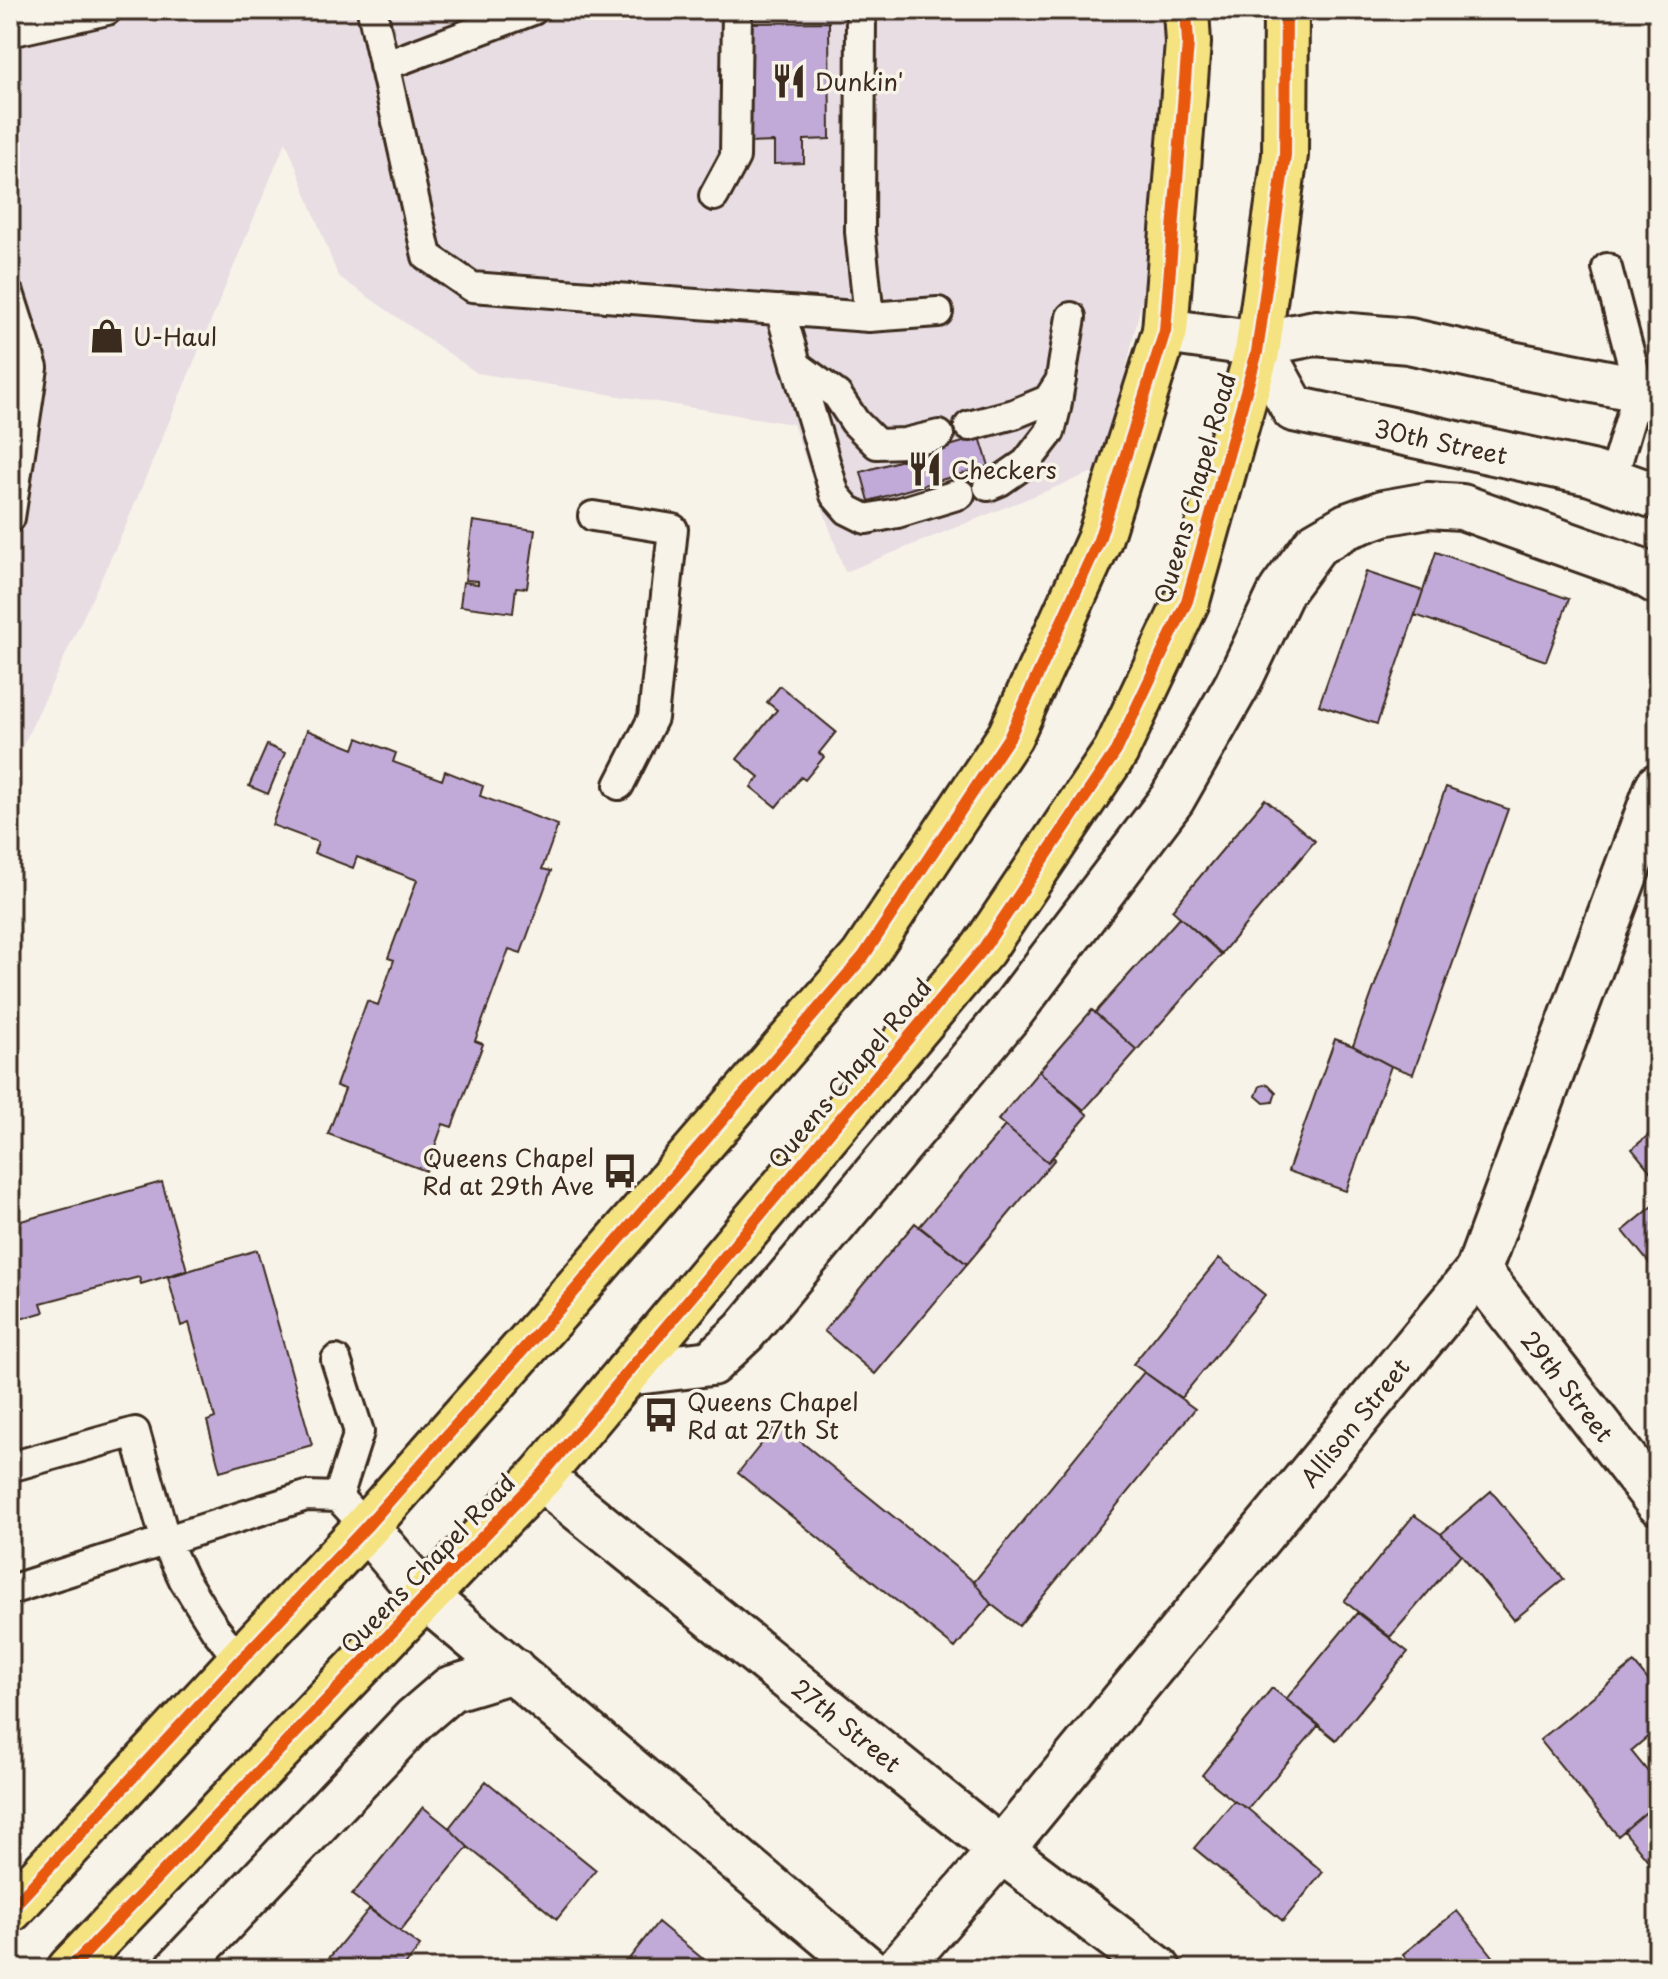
<svg xmlns="http://www.w3.org/2000/svg" width="1668" height="1979" font-family="'Playpen Sans',sans-serif">
  <style>
    .built { fill: #e7dde3 }
    .building { fill: #c1aad8; stroke: #3b2a1e; stroke-width: 2 }
    .lines { fill: none; stroke-linecap: round; stroke-linejoin: round }
    .service-casing { stroke: #3b2a1e; stroke-width: 34 }
    .minor-casing { stroke: #3b2a1e; stroke-width: 50 }
    .primary-casing { stroke: #3b2a1e; stroke-width: 50 }
    .service { stroke: #f7f3e8; stroke-width: 28 }
    .minor { stroke: #f7f3e8; stroke-width: 44 }
    .primary { stroke: #f5e381; stroke-width: 44 }
    .cycleway-casing { stroke: #f7f3e8; stroke-width: 17 }
    .cycleway { stroke: #e8590c; stroke-width: 12 }
    .labels { text-anchor: middle; dominant-baseline: central; stroke-width: 7; stroke-linejoin: round; paint-order: stroke }
    .poi-label { font-size: 24px; fill: #3b2a1e; stroke: #f7f3e8; text-anchor: start }
    .street-label { font-size: 24px; fill: #3b2a1e; stroke: #f7f3e8 }
  </style>
  <rect width="100%" height="100%" fill="#f7f3e8"/>
  <filter id="ink" filterUnits="userSpaceOnUse"><feTurbulence type="fractalNoise" baseFrequency=".0125" numOctaves="2"/><feDisplacementMap in="SourceGraphic" scale="16" xChannelSelector="R" yChannelSelector="G"/><feConvolveMatrix kernelMatrix="1 2 1 2 8 2 1 2 1" color-interpolation-filters="sRGB"/></filter>
  <g filter="url(#ink)">
    <path class="built" d="M10,10H1167L1147,277L1118,404L1098,470L845,572L793,424L477,373L338,276L286,141L123,532L10,773Z"/>
    <path class="building" d="M829,22L830,139L804,140V163L774,164V142L748,143L747,23Z
      M980,437L989,466L869,501L861,472Z
      M473,521L535,530L527,588L516,587L513,613L460,606L463,582L478,584V581L465,580Z
      M1436,552L1569,599L1546,661L1415,615Z
      M1366,572L1423,591L1377,724L1319,705Z
      M780,686L836,732L819,753L824,757L805,780L801,777L776,807L751,787L759,777L737,759L777,710L767,702Z
      M307,730L354,749L358,738L396,753L393,762L442,780L445,771L483,786L480,796L558,825L542,869L551,871L521,953L509,949L475,1041L483,1044L452,1127L443,1124L426,1171L328,1134L345,1089L336,1086L367,1001L378,1005L394,960L388,958L417,880L357,857L353,868L314,853L318,842L272,825Z
      M267,745L285,753L268,794L249,786Z
      M1446,787L1508,809L1413,1074L1391,1066L1353,1046Z
      M1265,799L1315,841L1221,954L1172,910Z
      M1180,917L1222,954L1137,1050L1095,1013Z
      M1092,1010L1137,1050L1084,1110L1039,1071Z
      M1335,1039L1353,1046L1391,1066L1346,1191L1288,1171Z
      M1039,1071L1088,1115L1048,1162L998,1120Z
      M1268,1084L1276,1092L1273,1102L1264,1103L1256,1096L1260,1086Z
      M1005,1126L1048,1162L1053,1157L1055,1159L967,1264L919,1227Z
      M1658,1127V1181L1632,1149Z
      M162,1182L187,1270L141,1284L139,1277L41,1303L44,1312L10,1322V1224Z
      M1658,1202V1274L1623,1231Z
      M915,1223L967,1264L875,1374L824,1331Z
      M257,1250L312,1445L220,1471L207,1421L215,1418L189,1323L181,1326L168,1277Z
      M1219,1258L1265,1295L1181,1398L1133,1364Z
      M1144,1372L1195,1409L1019,1626L991,1604L974,1582Z
      M778,1423L974,1582L991,1604L955,1648L738,1473Z
      M1491,1491L1564,1579L1514,1620L1461,1554L1441,1534Z
      M1414,1515L1441,1534L1461,1554L1390,1637L1344,1601Z
      M1357,1613L1408,1652L1336,1740L1286,1699Z
      M1634,1663L1658,1692V1728L1631,1751L1658,1784V1802L1618,1836L1540,1740Z
      M1272,1688L1319,1725L1248,1809L1234,1801L1202,1775Z
      M486,1781L596,1870L557,1919L468,1847L449,1828Z
      M1234,1801L1248,1809L1323,1872L1283,1921L1194,1848Z
      M1658,1802V1873L1624,1831Z
      M423,1807L449,1828L468,1847L400,1931L352,1895Z
      M369,1909L420,1946L402,1969H320Z
      M1457,1911L1503,1969H1415L1403,1954Z
      M658,1922L715,1969H621Z"/>
    <g class="lines">
      <g class="service-casing">
        <path id="service" d="M372,10L427,256L472,287L869,317L938,312
          M861,10L860,232L869,317
          M10,32L107,10
          M384,66L533,10
          M714,196L735,157L737,10
          M1607,268L1639,389L1612,480
          M10,296L33,368L10,518
          M780,310L835,495L848,510L866,519L897,513L960,494
          M796,365L837,395L855,422L877,444L905,443L939,435
          M969,426L1014,414L1048,400L1061,380
          M988,486L1000,481L1026,463L1050,432L1056,408L1071,317
          M593,516L673,529L653,718L619,785
          M336,1360L359,1432L338,1497
          M10,1467L135,1432L166,1542L184,1580L215,1629L240,1661
          M10,1590L306,1496L338,1497L366,1527"/>
      </g>
      <g class="minor-casing">
        <path id="minor" d="M1165,331L1258,344L1315,333L1409,341L1511,364L1639,389L1658,401
          M1258,344L1294,409L1591,473L1658,497
          M1478,1271L1658,1502
          M627,1373L711,1363L744,1332L1011,1012L1172,799L1237,685L1282,590L1316,544L1347,526L1383,513L1428,505L1462,507L1636,569L1658,582
          M540,1477L1001,1850L1158,1969
          M366,1527L425,1597L867,1969
          M178,1969L415,1719L450,1689L513,1670
          M898,1969L1001,1850L1478,1271L1658,786"/>
      </g>
      <g class="primary-casing">
        <path id="primary" d="M10,1910L240,1661L366,1527L552,1317L863,957L1010,736L1099,540L1165,331L1188,43L1186,10
          M70,1969L540,1477L983,949L1116,751L1187,601L1257,352L1285,155L1286,10"/>
      </g>
      <use href="#service" class="service"/>
      <use href="#minor" class="minor"/>
      <use href="#primary" class="primary"/>
      <g class="cycleway-casing">
        <path id="cycleway" d="M10,1910L240,1661L366,1527L552,1317L863,957L1010,736L1099,540L1165,331L1188,43L1186,10
          M70,1969L540,1477L983,949L1116,751L1187,601L1257,352L1285,155L1286,10"/>
      </g>
      <use href="#cycleway" class="cycleway"/>
    </g>
  </g>
  <defs>
    <g id="restaurant-bare" transform="scale(2.76)"><path d="M-5-6h1v4h1v-4h1v4h1v-4h1v5L-1.5 .5V6h-2V.5L-5-1ZM5-6V6H3V1.5H1.5Q1.5-4 5-6Z" fill="#3b2a1e" stroke="#f7f3e8" stroke-width="2.5" paint-order="stroke"/></g>
    <g id="shop-bare" transform="scale(2.76)"><path d="M-5-2.5h2.3a2.7 3.5 0 0 1 5.4 0H5L5.5 6h-11ZM-1.5-2.5h3a1.5 2.3 0 0 0-3 0Z" fill="#3b2a1e" stroke="#f7f3e8" stroke-width="2.5" paint-order="stroke"/></g>
    <g id="bus-bare" transform="scale(2.76)"><path d="M-5-6H5V4H4V6H2V4H-2V6H-4V4H-5ZM-3.5-4V0h7V-4ZM-3.5 1.2v1.5H-2V1.2ZM2 1.2v1.5H3.5V1.2Z" fill="#3b2a1e" stroke="#f7f3e8" stroke-width="2.5" paint-order="stroke"/></g>
  </defs>
  <g fill-rule="evenodd">
    <use href="#restaurant-bare" x="789" y="81"/>
    <use href="#shop-bare" x="107" y="336"/>
    <use href="#restaurant-bare" x="925" y="469"/>
    <use href="#bus-bare" x="620" y="1171"/>
    <use href="#bus-bare" x="661" y="1415"/>
  </g>
  <g class="labels">
    <g class="poi-label">
      <text x="815" y="81">Dunkin'</text>
      <text x="133" y="336">U-Haul</text>
      <text x="951" y="469">Checkers</text>
      <text x="594" y="1157" text-anchor="end">Queens Chapel<tspan x="594" dy="28">Rd at 29th Ave</tspan></text>
      <text x="687" y="1401">Queens Chapel<tspan x="687" dy="28">Rd at 27th St</tspan></text>
    </g>
    <g class="street-label">
      <text transform="translate(1441 441) rotate(12)">30th Street</text>
      <text transform="translate(1194 488) rotate(-74)">Queens Chapel Road</text>
      <text transform="translate(849 1073) rotate(-50)">Queens Chapel Road</text>
      <text transform="translate(1568 1386) rotate(52)">29th Street</text>
      <text transform="translate(1354 1422) rotate(-51)">Allison Street</text>
      <text transform="translate(427 1563) rotate(-46)">Queens Chapel Road</text>
      <text transform="translate(847 1725) rotate(39)">27th Street</text>
    </g>
  </g>
  <rect width="1668" height="1979" fill="none" stroke="#f7f3e8" stroke-width="40"/>
  <rect x="20" y="20" width="1628" height="1939" fill="none" stroke="#3b2a1e" stroke-width="3" filter="url(#ink)"/>
</svg>
